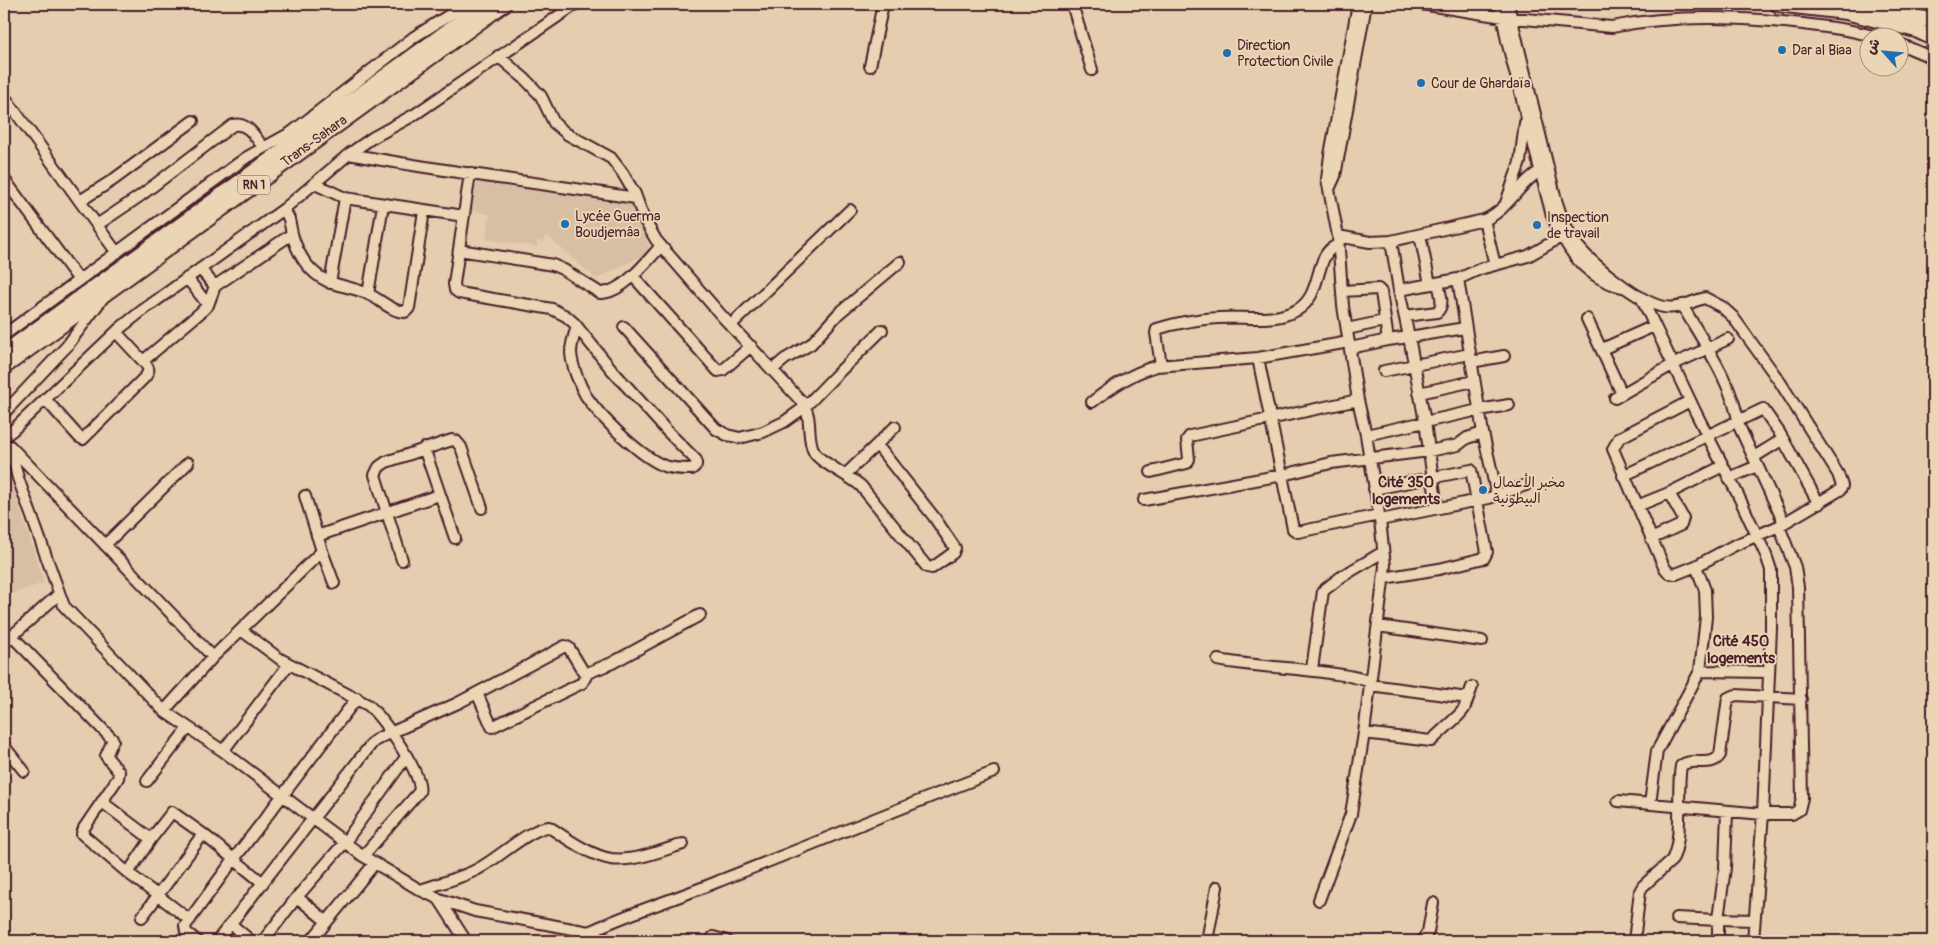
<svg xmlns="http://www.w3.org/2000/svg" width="1937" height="945" font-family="Pangolin,'Playpen Sans Arabic',sans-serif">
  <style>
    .built { fill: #d7bfa4 }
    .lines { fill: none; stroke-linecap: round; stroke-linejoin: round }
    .minor-casing { stroke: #4a1f2b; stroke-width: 14 }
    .highway-casing { stroke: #4a1f2b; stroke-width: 18 }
    .minor { stroke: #ead5b4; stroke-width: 10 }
    .highway { stroke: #ead5b4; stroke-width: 14 }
    .poi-dot { fill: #1f6fb2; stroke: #ead5b4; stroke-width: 2 }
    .labels { text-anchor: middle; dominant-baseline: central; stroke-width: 4; stroke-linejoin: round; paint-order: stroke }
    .shield { fill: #ead5b4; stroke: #7a5654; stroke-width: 1 }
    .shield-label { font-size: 12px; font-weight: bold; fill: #4a1f2b }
    .poi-label { font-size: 14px; fill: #4a1f2b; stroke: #ead5b4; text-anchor: start }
    .street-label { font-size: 14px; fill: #4a1f2b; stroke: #ead5b4 }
    .neighbourhood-label { font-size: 15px; font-weight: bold; fill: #4a1f2b; stroke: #ead5b4 }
  </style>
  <rect width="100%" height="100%" fill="#e4ceaf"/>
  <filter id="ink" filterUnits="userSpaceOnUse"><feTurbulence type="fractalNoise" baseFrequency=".02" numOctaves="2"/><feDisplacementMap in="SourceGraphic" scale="10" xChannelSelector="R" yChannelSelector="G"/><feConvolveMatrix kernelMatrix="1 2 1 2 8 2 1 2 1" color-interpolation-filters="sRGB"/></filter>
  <g filter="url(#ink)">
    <path class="built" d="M477,179L636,200L650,252L596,279L546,235L544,242L538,241L537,247L486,239L490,214L472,211Z
      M4,459L44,583L4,596Z"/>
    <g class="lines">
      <g class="minor-casing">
        <path id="minor" d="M1072,4L1092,70
          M1421,4L1503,17L1612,27C1674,14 1740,17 1803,24C1828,27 1854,30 1879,38
          M1500,4L1507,41L1552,216C1567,250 1585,278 1622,287
          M1508,4L1556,200C1561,217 1567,231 1577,245C1592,264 1640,303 1664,307C1678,310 1692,301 1705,298L1722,307L1733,317L1780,382L1838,474L1842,486L1840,490L1779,526L1733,546L1696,566L1676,574L1669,573L1664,567L1613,449L1619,438L1690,401
          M1900,44L1933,58
          M498,56L525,79L541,96L554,123L567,134L611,158L622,172L635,194L644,219L656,240L721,315L803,403C813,418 806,437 814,452C819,462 850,476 861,486L927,567L932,568L953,553L955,548L934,517L877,445
          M870,66L883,4
          M4,96L117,253
          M349,154C444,172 540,183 635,198
          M470,173L454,284L455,290L459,293L552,309L566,316L574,323L612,370L667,431L696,460V465L692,469C682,469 671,469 662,465C638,454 601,418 586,396C579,384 572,366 571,353C571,344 574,335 577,327
          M4,179L79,280
          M315,184L345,198L464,216
          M1330,187L1335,176L1366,4
          M80,201L113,180L193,121
          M1506,203L1520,162L1525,123
          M1484,220L1495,265
          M97,225L140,196L233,125C248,122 255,137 263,147
          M292,234C298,255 310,275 332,283C344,287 359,289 370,295C381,300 392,312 405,312L409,308L424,211
          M1420,235L1430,284
          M1338,236L1370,242L1391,241L1484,220C1509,210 1520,180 1544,169
          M1391,241L1399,290L1409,337L1465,328
          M459,250L553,265L564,270L600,293C622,294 647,261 661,246
          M200,269L215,286
          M633,276L718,371L723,370L751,346
          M187,278L208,305
          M330,283L345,198
          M1399,290L1458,279
          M1342,291L1378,289L1381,292L1388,340L1409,337L1425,422L1437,508
          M368,294L383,205
          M1641,297L1696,413L1738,495L1766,555L1771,570V628L1763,814L1753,941
          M1682,305C1702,340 1734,385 1739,426L1784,523
          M1405,316L1437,312C1445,305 1440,293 1438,283
          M1587,319L1622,394
          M731,325L850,210
          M624,327L716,429L727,435L740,438L763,432L784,422L805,407L835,376L882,330
          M1347,329L1384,321
          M116,332L143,361L201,312L208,305L215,286L292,234L289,219L284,209L349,154L372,138L414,115L576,4
          M4,335L247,157L292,132L414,37L467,4
          M1350,348L1388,340
          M1602,349L1654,326
          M1258,358L1293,529L1298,532L1379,515
          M1471,362L1504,356
          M1161,365L1156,333L1157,329C1176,323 1198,319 1218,318C1244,316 1273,323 1297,310C1324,295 1313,253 1338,245
          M772,370L785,359L811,344L838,314L900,262
          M1384,371L1470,354
          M1419,393L1474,381
          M1615,398L1672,365L1728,339
          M46,400L79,437L83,439L145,377C151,370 148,367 143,361
          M1092,402C1113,386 1132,373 1157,366L1258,358L1349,342
          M4,413L67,346L102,299
          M1366,435L1479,410L1509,405
          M4,437L14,429L119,329L143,310L284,209
          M10,446L18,478L64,606L164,711L223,751L363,856L420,890L439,899L475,911L589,932L610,941
          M11,447L213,657
          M424,448L455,538
          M1754,457L1783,439
          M1151,472L1187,463L1189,459L1187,440L1190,436L1358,400
          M846,474L895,427
          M1623,476L1763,409L1779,432L1819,504
          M1729,478L1757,466
          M1374,489L1471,470L1487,552L1484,558L1439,569L1384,578
          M1497,495L1483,433L1458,279L1480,269L1528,256L1561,237
          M305,496L322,551L334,583
          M1144,500L1283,475L1331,463L1429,451L1458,445L1467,438L1483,433
          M1637,506L1669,493L1723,466
          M1380,520L1489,498L1526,485
          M317,536L439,495
          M1651,539L1681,525L1683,518L1669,493
          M105,545L188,463
          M402,560L375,475L379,467L386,462L452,440L456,441L461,447L482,508
          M1378,626L1482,641
          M241,630L280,659L368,705C382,716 425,777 419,792L363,856
          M12,636L113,740L106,756L119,772L118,778L84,828L82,834L128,873L190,920
          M4,643L59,594
          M1218,660C1255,667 1293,667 1329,673C1343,675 1357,676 1370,682
          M1312,669L1323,591L1341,577L1383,552
          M1700,671L1769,672
          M585,674L612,663L700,615
          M1370,685L1468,698
          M164,711L213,657L322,551
          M1364,733L1431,741L1459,715L1464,709L1472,687
          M4,746L24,771
          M223,751L289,664
          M147,781L188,728
          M1618,801L1763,814H1792L1799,810L1802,798L1798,587L1795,567L1779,526
          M102,802L151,839
          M1650,804L1657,751L1700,671L1706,617L1705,590L1696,566
          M128,873L151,839L172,812L203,834L263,883
          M420,890C438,884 458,879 476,870C497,860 529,828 549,827C568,839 589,855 611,859C634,862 661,851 683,844
          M297,897L326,921
          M439,899L466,941
          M1319,900L1351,814L1364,733L1385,566L1380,520L1366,435L1358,400L1343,306L1338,236L1327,179L1330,155L1358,4
          M142,917L203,834
          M1676,918L1718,920
          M1718,919L1754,920
          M231,924L251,941
          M713,937L727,941
          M197,941L186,932L185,926L234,859L357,698
          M217,941L373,742L381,737L458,703L565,646L569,648L586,676L582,683L492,727L477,693
          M263,941L297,897L345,842L406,757
          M311,941L375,863
          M585,941L589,932C631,912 676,899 719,881C811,845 902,807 994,772
          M1207,941L1217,887
          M1422,941L1428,932L1433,903
          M1634,941L1640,891L1643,886L1672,860C1684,836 1676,793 1681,766C1692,756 1711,769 1720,755L1728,698L1736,695L1801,699
          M1718,941V919L1725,868L1727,811"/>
      </g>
      <g class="highway-casing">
        <path id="highway" d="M1777,4L1846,12L1916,30L1933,38
          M1863,4L1933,21
          M4,353L485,4
          M4,367L504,4"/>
      </g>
      <use href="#minor" class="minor"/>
      <use href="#highway" class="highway"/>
    </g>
  </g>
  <g class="poi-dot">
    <circle cx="1782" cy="50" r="5"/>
    <circle cx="1227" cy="53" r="5"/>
    <circle cx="1421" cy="83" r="5"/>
    <circle cx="565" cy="224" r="5"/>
    <circle cx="1537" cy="225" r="5"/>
    <circle cx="1483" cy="490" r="5"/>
  </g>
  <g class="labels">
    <rect class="shield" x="238" y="175.5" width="32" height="19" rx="4"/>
    <g class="shield-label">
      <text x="254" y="185">RN 1</text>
    </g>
    <g class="poi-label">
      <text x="1237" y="45">Direction<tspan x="1237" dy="16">Protection Civile</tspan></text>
      <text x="1792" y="50">Dar al Biaa</text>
      <text x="1431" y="83">Cour de Ghardaïa</text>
      <text x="575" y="216">Lycée Guerma<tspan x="575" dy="16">Boudjemâa</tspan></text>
      <text x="1547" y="217">Inspection<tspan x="1547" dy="16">de travail</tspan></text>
      <text x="1493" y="482">مخبر الأعمال<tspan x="1493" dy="16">البيطونية</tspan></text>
    </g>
    <g class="street-label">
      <text transform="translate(314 141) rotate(-36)">Trans-Sahara</text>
    </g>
    <g class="neighbourhood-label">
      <text x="1406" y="482">Cité 350<tspan x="1406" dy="17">logements</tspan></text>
      <text x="1741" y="641">Cité 450<tspan x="1741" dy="17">logements</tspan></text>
    </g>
  </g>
  <rect width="1937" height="945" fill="none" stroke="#ead5b4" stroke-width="20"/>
  <rect x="10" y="10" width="1917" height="925" fill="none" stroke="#4a1f2b" stroke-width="2" filter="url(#ink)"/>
  <g transform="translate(1884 52) rotate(297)"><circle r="24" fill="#ead5b4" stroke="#aa8c7d"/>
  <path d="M0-4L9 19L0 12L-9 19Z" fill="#1f6fb2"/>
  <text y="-8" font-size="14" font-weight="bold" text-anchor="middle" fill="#4a1f2b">ش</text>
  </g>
</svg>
